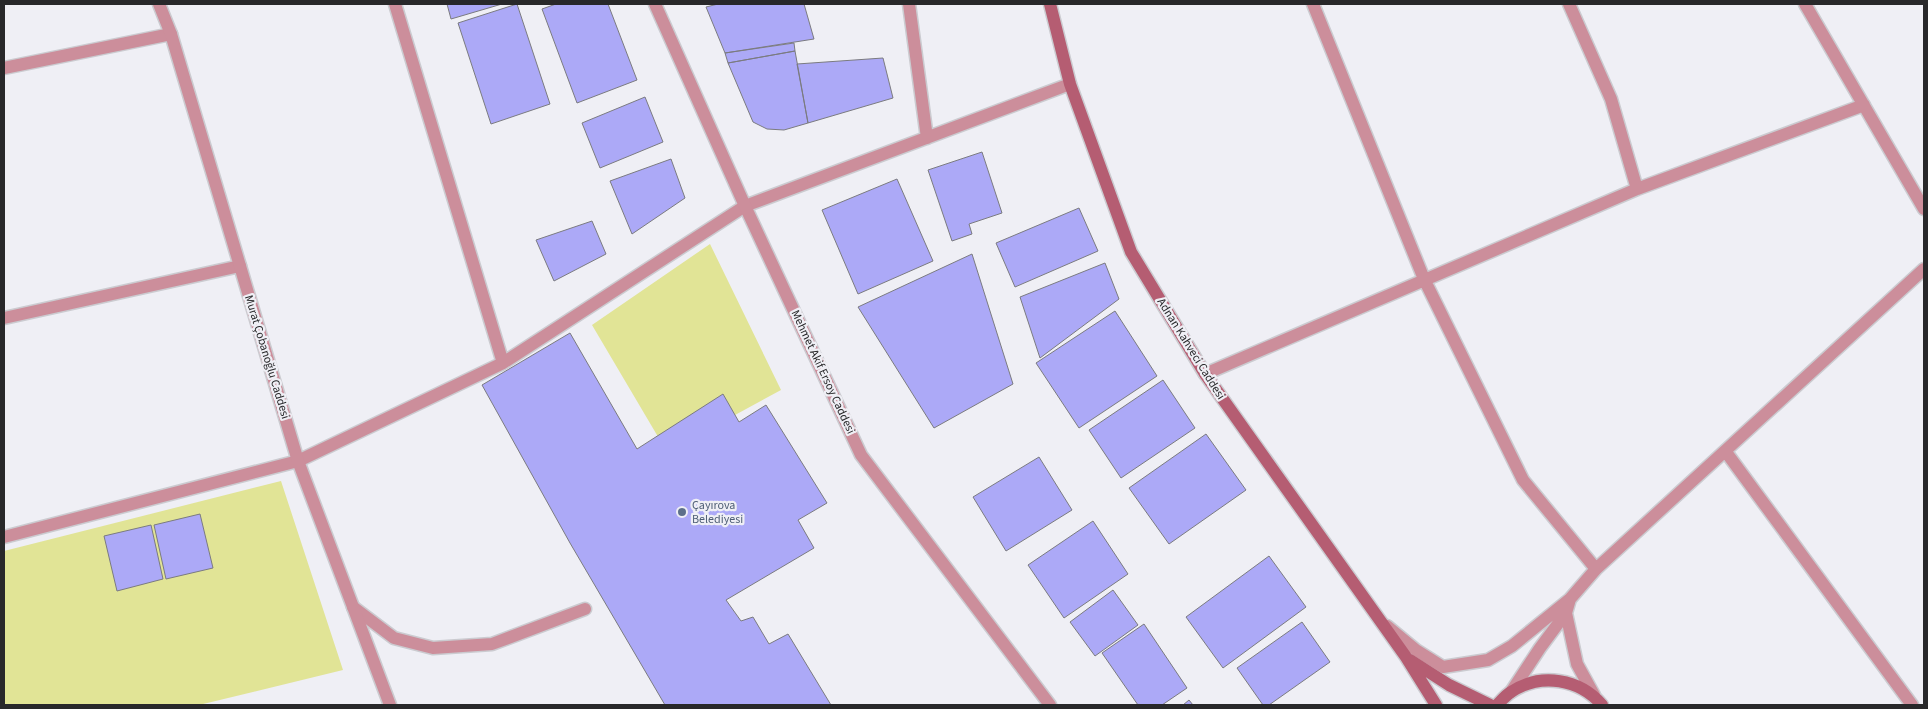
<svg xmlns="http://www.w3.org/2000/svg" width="1928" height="709" font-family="'Source Sans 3',sans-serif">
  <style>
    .green { fill: #e1e496 }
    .building { fill: #aca9f7; stroke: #7b7b80 }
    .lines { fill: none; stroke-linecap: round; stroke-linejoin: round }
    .service-casing { stroke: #cbcbd0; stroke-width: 15 }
    .minor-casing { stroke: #cbcbd0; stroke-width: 15 }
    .tertiary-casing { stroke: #cbcbd0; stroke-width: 15 }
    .secondary-casing { stroke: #cbcbd0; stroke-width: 15 }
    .service { stroke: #cc8e9b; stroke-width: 12 }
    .minor { stroke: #cc8e9b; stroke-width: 12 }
    .tertiary { stroke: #cc8e9b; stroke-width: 12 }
    .secondary { stroke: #b55d72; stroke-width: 12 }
    .service-dot { fill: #5c6f8a; stroke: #efeff5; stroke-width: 2 }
    .labels { text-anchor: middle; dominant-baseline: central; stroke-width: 4.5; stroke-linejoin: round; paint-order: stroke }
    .street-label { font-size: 12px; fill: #28282a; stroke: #efeff5 }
    .service-label { font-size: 12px; fill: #4e5e75; stroke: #efeff5; text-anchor: start }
  </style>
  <rect width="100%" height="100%" fill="#efeff5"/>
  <path class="green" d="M710,244L781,390L667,452L592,325Z
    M281,481L343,670L199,705H4V551Z"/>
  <path class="building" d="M447,4H502L451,19Z
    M517,4L550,104L491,124L458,23Z
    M556,4H608L637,80L577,103L542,9Z
    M718,4H804L814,39L725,53L706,7Z
    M794,43L795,51L728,63L725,53Z
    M795,51L808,123L784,130L767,129L753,122L728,63Z
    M883,58L893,98L808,123L797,64Z
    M645,97L663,142L600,168L582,123Z
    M982,152L1002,213L969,224L972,234L952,241L928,170Z
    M671,159L685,198L632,234L610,181Z
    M897,179L933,261L858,294L822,210Z
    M1079,208L1098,251L1015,287L996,243Z
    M592,221L606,254L554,281L536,240Z
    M972,254L1013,384L934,428L858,307Z
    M1105,263L1119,299L1040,358L1020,297Z
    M1115,311L1157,376L1079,428L1036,363Z
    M570,333L637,449L723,394L739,422L766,405L827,503L798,520L814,548L726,600L741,621L753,617L769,644L788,634L831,705H665L570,543L482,385Z
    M1163,380L1195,428L1121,478L1089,430Z
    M1206,434L1246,490L1169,544L1129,488Z
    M1039,457L1072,510L1006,551L973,497Z
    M200,514L213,568L166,579L154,525Z
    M1093,521L1128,574L1064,618L1028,565Z
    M151,525L163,579L117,591L104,536Z
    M1269,556L1306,607L1223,668L1186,617Z
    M1113,590L1138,625L1095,656L1070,622Z
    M1302,622L1330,662L1269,705H1263L1237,668Z
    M1144,624L1187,688L1162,705H1138L1102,653Z
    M1189,700L1193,705H1183Z"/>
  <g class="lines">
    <g class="service-casing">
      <path id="service" d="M353,607L394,638L433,648L492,644L585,609"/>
    </g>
    <g class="minor-casing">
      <path id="minor" d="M395,4L503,363
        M909,4L927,138
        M1313,4L1424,279L1523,480L1596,569
        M1569,4L1611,99L1637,189
        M1805,4L1924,209
        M4,68L171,34
        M4,318L240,266
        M1205,374L1637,189L1864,105
        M1726,452L1912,705
        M4,537L298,461L503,363L745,206L1070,84
        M1566,613L1577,664L1594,695
        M1387,626L1416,650L1443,667L1488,660L1512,646L1570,599
        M1511,692L1540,648L1566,613L1570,599L1596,569L1924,269"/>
    </g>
    <g class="tertiary-casing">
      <path id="tertiary" d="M159,4L171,34L298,461L390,705
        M655,4L745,206L861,455L1050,705"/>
    </g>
    <g class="secondary-casing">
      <path id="secondary" d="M1050,4L1070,84L1131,252L1205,374L1406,657L1436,705
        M1410,660L1449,685L1490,705
        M1497,705C1501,701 1506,695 1511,692C1541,672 1580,679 1602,705"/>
    </g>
    <use href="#service" class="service"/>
    <use href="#minor" class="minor"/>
    <use href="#tertiary" class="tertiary"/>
    <use href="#secondary" class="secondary"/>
  </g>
  <circle class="service-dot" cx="682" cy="512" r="5"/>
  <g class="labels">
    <g class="street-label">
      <text transform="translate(1191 349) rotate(58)">Adnan Kahveci Caddesi</text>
      <text transform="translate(267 357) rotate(73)">Murat Çobanoğlu Caddesi</text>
      <text transform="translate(823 372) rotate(65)">Mehmet Akif Ersoy Caddesi</text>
    </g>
    <g class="service-label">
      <text x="692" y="505">Çayırova<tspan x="692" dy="14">Belediyesi</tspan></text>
    </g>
  </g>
  <rect width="1928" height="709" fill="none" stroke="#28282a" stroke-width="10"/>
</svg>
